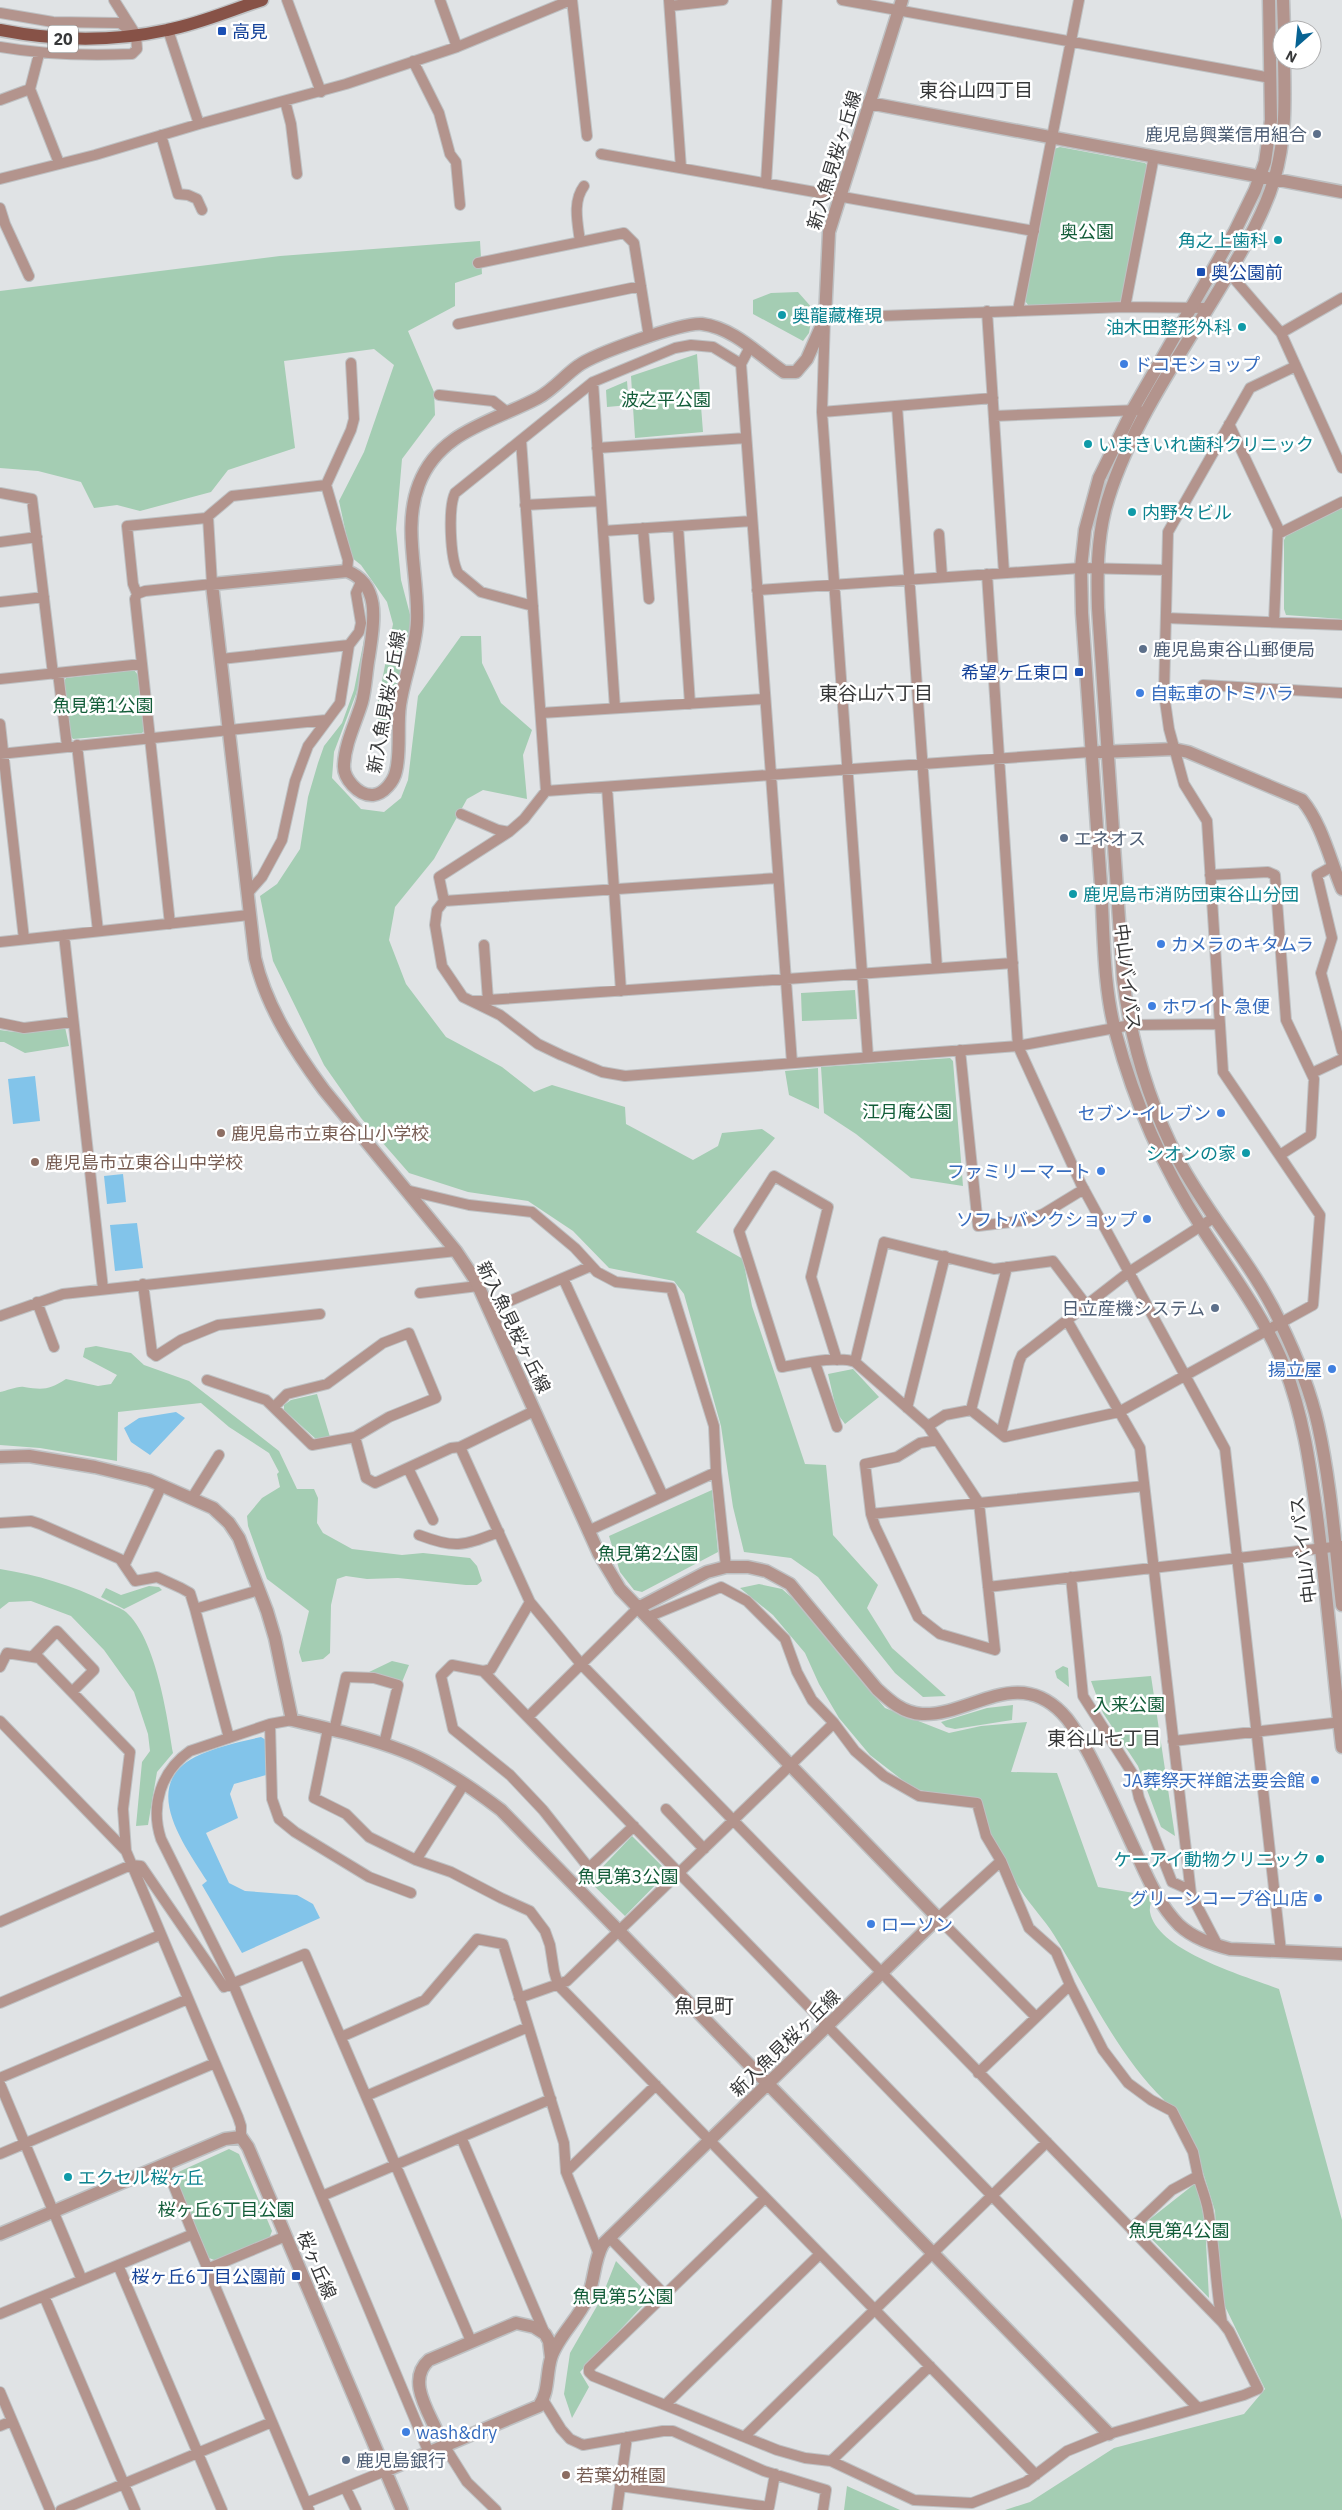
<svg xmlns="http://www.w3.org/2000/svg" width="1342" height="2510" font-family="'IBM Plex Sans','Noto Sans JP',sans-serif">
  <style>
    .green { fill: #a4cdb3 }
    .water { fill: #82c4ea }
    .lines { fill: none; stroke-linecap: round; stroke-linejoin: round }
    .minor-casing { stroke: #bec1c3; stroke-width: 12 }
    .tertiary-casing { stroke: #bec1c3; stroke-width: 15 }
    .primary-casing { stroke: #bec1c3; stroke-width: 15 }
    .minor { stroke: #b3948d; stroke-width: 10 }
    .tertiary { stroke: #b3948d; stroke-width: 12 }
    .primary { stroke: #875247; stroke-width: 12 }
    .transit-dot { fill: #1a4fb4; stroke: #fff; stroke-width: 2 }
    .service-dot { fill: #5c6f8a; stroke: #fff; stroke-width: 2 }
    .culture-dot { fill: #0f9aa8; stroke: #fff; stroke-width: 2 }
    .shop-dot { fill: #3f7fe0; stroke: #fff; stroke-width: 2 }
    .education-dot { fill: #8d6e63; stroke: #fff; stroke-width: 2 }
    .labels { text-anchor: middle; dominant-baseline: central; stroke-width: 5; stroke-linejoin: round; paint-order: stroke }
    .shield { fill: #fff; stroke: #737474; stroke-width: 1 }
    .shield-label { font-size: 16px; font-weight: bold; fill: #373839 }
    .transit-label { font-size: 18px; fill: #164399; stroke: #fff; text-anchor: start }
    .service-label { font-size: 18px; fill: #4e5e75; stroke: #fff; text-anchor: start }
    .street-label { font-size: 18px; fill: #373839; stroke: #fff }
    .park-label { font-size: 18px; fill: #135d39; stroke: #fff }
    .culture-label { font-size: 18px; fill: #0d838f; stroke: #fff; text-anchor: start }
    .shop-label { font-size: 18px; fill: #366cbe; stroke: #fff; text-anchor: start }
    .education-label { font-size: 18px; fill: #785e54; stroke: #fff; text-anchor: start }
    .neighbourhood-label { font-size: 19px; fill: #373839; stroke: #fff }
    .quarter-label { font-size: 20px; fill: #373839; stroke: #fff }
  </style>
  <rect width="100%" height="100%" fill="#e0e3e5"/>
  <path class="green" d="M1060,147L1145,163L1149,167L1124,295L1120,302L1029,306L1025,301L1054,149Z
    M480,241L482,274L455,283V306L408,331L434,392L435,415L402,459L396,529L401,580L413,626L392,721L382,720L375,717L393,624L387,602L361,565L351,557L339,501L364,452L394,365L374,349L284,361L295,448L228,470L211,492L140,511L117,505L94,508L81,482L38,471L0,468V291L280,256Z
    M798,292L813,309L809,333L803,341L753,314V300L771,293Z
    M697,354L703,432L635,438L631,376Z
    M627,381L629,405L607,407L606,390Z
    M1342,508V619L1286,615L1284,609V540L1286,536Z
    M461,636H481L482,663L501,703L532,730L523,755L527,799L483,790L467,799L434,859L395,907L389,940L406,984L446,1037L502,1067L534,1092L552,1085L625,1107L626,1124L693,1160L718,1146L722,1133L762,1129L775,1138L696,1232L743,1259L752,1306L805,1464L826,1465L833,1535L878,1585L867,1608L892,1648L946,1696L923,1697L895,1673L818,1577L791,1558L744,1552L733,1507L721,1426L684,1294L674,1281L609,1268L573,1231L528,1201L468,1192L409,1173L361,1118L324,1065L273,961L260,896L277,884L300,849L308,797L318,763L324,746L342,723L354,690L364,640L369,646L356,694L334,752L332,778L361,809L384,812L401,798L408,780L418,696Z
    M134,670L138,675L145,730L142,733L73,739L69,733L63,683L66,678Z
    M855,990L857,1019L802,1021L801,993Z
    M65,1027L69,1046L25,1053L4,1042H0V1030L14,1032Z
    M950,1058L953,1061L963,1186L911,1178L856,1134L824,1113L821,1067Z
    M818,1068L819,1109L789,1095L785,1071Z
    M96,1346L131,1353L144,1365L189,1381L279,1451L297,1489H314L318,1498L317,1523L323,1533L352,1549L402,1555L423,1553L470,1558L477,1566L482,1581L477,1585H466L398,1578L367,1579L346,1576L337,1579L331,1605L330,1653L323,1659L302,1662L299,1652L309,1611L267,1579L248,1526L247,1516L262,1498L280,1487L277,1474L279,1472L269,1453L229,1427L201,1403L118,1412L117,1461L40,1448L0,1445V1392C7,1391 17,1386 24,1387C43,1390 49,1390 66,1379L98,1386L111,1384L117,1375L83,1357L85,1348Z
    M853,1369L879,1397L845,1424L837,1413L828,1374Z
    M317,1394L330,1437L317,1440L284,1410V1405L291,1400Z
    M712,1490L718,1552L642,1592L634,1590L620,1572L609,1536Z
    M0,1569C37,1575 72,1585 106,1602C112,1605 121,1608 126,1612C156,1639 167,1715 173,1753L157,1772L148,1825L136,1826L142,1762L150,1751L148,1734L134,1692L104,1650L71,1616L31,1601L9,1602L0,1609Z
    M759,1584L782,1589L811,1614L844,1660L885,1708L949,1733L981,1726L1027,1722L1011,1772L1057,1773L1098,1887L1152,1896C1152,1901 1149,1907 1150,1912C1157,1951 1245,1976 1279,1989L1342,2220V2510H1005L1030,2502L1114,2448L1244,2414L1265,2389L1220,2296L1215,2211L1196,2150L1161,2102L1164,2100C1116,2053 1089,1991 1054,1935C1044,1919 1030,1905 1020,1889C1002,1862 989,1833 979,1802L914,1789L870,1755L839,1718L819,1684L805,1653L773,1615L740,1588Z
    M149,1586L159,1587L162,1590L124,1609L101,1597L106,1588L121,1595Z
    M392,1661L409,1665L402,1682L367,1673Z
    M1063,1666L1068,1668L1069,1687L1057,1678L1055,1671Z
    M1151,1676L1175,1836L1161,1827L1138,1766L1103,1713L1091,1681Z
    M1013,1705L1012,1720L955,1729L946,1727L941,1722L987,1708Z
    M632,1836L668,1872L625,1916L589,1881Z
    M229,2149L239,2154L272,2231L269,2239L217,2261L209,2258L174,2174Z
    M1197,2182L1205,2224L1209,2298L1140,2227Z
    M616,2261L651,2297L580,2372L589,2387L572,2418L564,2394L570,2353L601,2299Z
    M847,2486L900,2510H844Z"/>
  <path class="water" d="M35,1076L40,1121L13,1124L8,1079Z
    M123,1174L126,1202L107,1204L104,1176Z
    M137,1223L143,1268L115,1271L110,1225Z
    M176,1412L185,1418L150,1455L131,1442L124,1428L139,1418Z
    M261,1737L266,1740V1775L234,1784L230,1794L238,1818L206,1833L229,1883L245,1891L297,1895L313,1904L320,1918L242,1953L202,1885L207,1881C185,1846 139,1786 195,1757C215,1747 239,1742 261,1737Z"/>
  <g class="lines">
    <g class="minor-casing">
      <path id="minor" d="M287,0L321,92
        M440,0L457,47
        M572,0L587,136
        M669,0L681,168
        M842,0L1271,78
        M670,6L723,0
        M0,13L53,22L120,23L131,32
        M168,30L199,124
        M0,47C45,55 86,56 132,54L137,49L136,35L114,0
        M39,54L30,89L59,163
        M413,61L439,113L450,154L456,162L460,205
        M0,100L30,89
        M285,101L291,124L297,174
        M161,135L178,194L188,195L197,199L202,210
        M601,154L1034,231
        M0,179L95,155L199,124L346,84L457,47L571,0
        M766,183L777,0
        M0,208L5,224L29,276
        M580,242C578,224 572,202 584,186
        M1218,260L1281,333L1342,468
        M478,263L624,233L634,243L649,337
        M1125,307L1154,156
        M1018,310L1079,0
        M987,311L1004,573
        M458,324L641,286
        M1281,333L1342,298
        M741,364L750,347
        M593,382L615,708
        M439,395L493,401L507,412
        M897,406L937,968
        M822,412L993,398
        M994,416L1138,410
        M1229,424L1278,528L1274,622
        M597,448L746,438
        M0,493L32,499L53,674
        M525,505L601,501
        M678,526L690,704
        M643,528L649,599
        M603,531L752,521
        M939,534L942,577
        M1278,534L1342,502
        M0,542L37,537
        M347,571L348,560L326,485L351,430L354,419L351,363
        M987,574L1018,1046L1081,1184L1225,1449L1281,1951
        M757,590L1081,568L1167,570
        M137,594L133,584L127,526L206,518L232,496L326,485
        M0,602L44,597
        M533,606L481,592L458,573C450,558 448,508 455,493L593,382L675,348L691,345L713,347L741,364L792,1063
        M1166,618L1342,625
        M221,659L349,645
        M58,673L67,746
        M0,679L142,664
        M1203,685L1342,693
        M541,713L765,699
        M0,724L24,939
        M77,745L98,931
        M0,754L326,720
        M607,787L621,991
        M546,791L1090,752
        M461,814L498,830L509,832
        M1333,866L1317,875L1332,938L1321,973L1342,1051
        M1210,875L1268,872L1275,875L1286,1020L1314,1079L1311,1135L1280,1155
        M778,878L444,901L437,910L435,925L442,966L463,997L500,1015L538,1044L561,1055L602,1072L625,1076L1018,1046L1131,1025L1220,1024
        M247,894L262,877L282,840L295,781L308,746L340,703L349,645L359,632L361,623L356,593L361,582
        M444,901L439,877L509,832L524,819L546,791L521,440
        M170,924L135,599L137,594L145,591L212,584L208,517
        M64,935L103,1289
        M0,942L249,915
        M484,945L488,1000
        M473,1001L1013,963
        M0,1023L24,1028L73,1022
        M960,1050L978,1226L1028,1220L1043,1214L1084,1189
        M868,1057L822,412L825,318L1125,307L1208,308
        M1312,1073L1342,1059
        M406,1190L469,1205L532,1212L575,1248L597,1272L616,1282L671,1288L714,1426L716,1472L726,1567
        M563,1278L663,1496
        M143,1284L152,1353L156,1356L181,1340L218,1325L320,1314
        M420,1293L478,1286
        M37,1302L54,1347
        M489,1310L591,1266
        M0,1316L63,1294L456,1251
        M1068,1322L1140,1448L1191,1894L1218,1946
        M837,1360L811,1277L828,1207L774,1176L739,1231L782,1367C800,1364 840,1355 855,1362L928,1426L945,1415L971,1410L1005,1437L1119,1412L1313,1305L1320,1215L1223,1072L1207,821L1184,784L1169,729L1164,694L1168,532L1250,388L1296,366
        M855,1362L884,1242L994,1269L1053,1261L1087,1306
        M815,1363L837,1427
        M207,1380L266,1400L312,1445L355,1437L389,1417L436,1398L409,1333L383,1343L327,1384L287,1394L274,1407
        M907,1408L945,1256
        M971,1410L1007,1267
        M928,1426L979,1503L995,1650L940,1634L918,1617L875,1526L871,1514L865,1464L897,1457L920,1443L937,1440
        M1001,1434L1019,1362L1022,1355L1129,1272L1215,1217
        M355,1437L366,1478L375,1483L451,1448L460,1447L534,1411
        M460,1447L530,1602L581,1664L1222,2322L1229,2331L1258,2389L1244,2395L1109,2434L1067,2451L1026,2482L972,2503L914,2500L831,2461L805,2458L777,2450L593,2376L589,2372V2368L765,2198
        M408,1468L433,1520
        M192,1498L219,1455
        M871,1514L1144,1486
        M0,1523L31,1521L40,1524L120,1559L135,1581L157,1577L181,1588L190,1593L195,1609
        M588,1531L716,1472
        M419,1535C456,1549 462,1546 499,1532
        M125,1564L162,1485
        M1071,1577L1083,1696L1134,1776L1139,1798L1172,1882L1190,1890
        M988,1587L1342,1546
        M530,1602L491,1669L483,1671L452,1665L441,1676L453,1729L510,1775L543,1810L589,1868L634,1826
        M648,1617L721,1587L747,1601L785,1639L797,1672L812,1700L834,1723L855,1751L884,1776L919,1796L977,1803L986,1836L1001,1861L938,1918L1036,2017
        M32,1657L57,1631L94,1670L72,1692
        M0,1667L7,1653L39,1658L130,1752L123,1809L126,1851L238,2117L241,2126V2137
        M483,1671L1198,2408
        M528,1717L638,1608
        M292,1720L270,1724L190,1751C161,1771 150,1806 161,1839L233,1984L429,2453
        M0,1721L126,1851
        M270,1724L272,1799L279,1819L295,1832L369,1877L411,1893
        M328,1729L314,1798L346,1814L369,1837L416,1860L451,1872L501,1898L530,1911L545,1931L550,1945L554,1971L558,1985L1036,2475
        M334,1731L346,1677L374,1678L398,1685L384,1744
        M229,1738L195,1609L259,1590
        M1173,1741L1342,1722
        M666,1809L704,1849
        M416,1860L464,1784
        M1001,1861L1029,1928L1056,1952L1070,1985L1103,2050L1128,2083L1151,2100L1172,2111L1193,2152L1198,2176L1172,2190L1131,2229
        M0,1922L131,1865L141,1866L224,1987L305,1954L471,2341
        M519,1998L567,1981L834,1723
        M0,2003L160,1935
        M341,2037L425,2000L477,1939L503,1944L564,2143L566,2172L598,2252
        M978,2073L1070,1985
        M0,2078L188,1999
        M0,2084L82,2280
        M366,2096L528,2027
        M461,2137L545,2334
        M0,2154L215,2063
        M165,2164L193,2234
        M566,2172L656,2085
        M1198,2176C1201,2187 1206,2198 1208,2210C1215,2247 1215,2284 1222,2322
        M322,2196L551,2099
        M609,2237L665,2295
        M118,2265L222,2510
        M207,2269L286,2236
        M44,2296L135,2510
        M0,2314L193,2234L309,2510
        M0,2392L50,2510
        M543,2400L561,2429L570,2439L583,2445L663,2431H673L764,2471L826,2490L823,2510
        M666,2404L820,2254
        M0,2426L12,2421
        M745,2436L1047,2142
        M445,2447L467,2482L496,2510
        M831,2461L930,2366
        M620,2486L769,2507L775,2474
        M345,2487L356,2510
        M306,2503L385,2471
        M61,2510L272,2422
        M617,2510L627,2437"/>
    </g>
    <g class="tertiary-casing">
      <path id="tertiary" d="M1269,0L1271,120L1265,162L1255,190L1235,231L1133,409L1099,478L1085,530L1081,568L1082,613C1088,704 1094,795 1101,886C1104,934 1103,987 1116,1034C1135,1105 1162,1166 1202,1228C1231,1273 1264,1316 1284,1366C1303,1414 1310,1465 1317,1516C1327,1593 1333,1670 1342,1747
        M1283,0L1284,30
        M1284,60C1285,101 1286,140 1274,180C1263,217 1241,252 1222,285C1181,354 1125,433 1105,510C1097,542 1097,575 1098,608L1123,979C1131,1041 1149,1103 1178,1159C1208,1216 1253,1264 1280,1322C1296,1355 1310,1389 1318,1425C1331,1484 1335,1545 1342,1605
        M869,103L1342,192
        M1100,752L1174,749L1188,752L1302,800C1322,824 1330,860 1342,889
        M0,1457L29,1456L95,1467L149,1480L213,1508L229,1523L239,1538L267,1611L275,1638L292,1720C329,1729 367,1737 403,1751C438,1764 471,1787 501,1810L1109,2434
        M638,1608L707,1572L726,1567H748L766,1571L790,1584L877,1689C890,1701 903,1713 922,1714C971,1716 1016,1666 1062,1713C1074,1725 1081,1740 1089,1754C1107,1788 1122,1823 1138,1857C1149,1881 1160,1906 1179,1925C1193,1938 1211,1944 1230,1949L1342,1954
        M0,2234L225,2139L241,2137L248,2147L402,2510
        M438,2434C429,2412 406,2380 429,2360L516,2323L534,2327L545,2334L549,2341L551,2357
        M385,2471L539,2406C549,2392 546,2375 551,2358C557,2338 578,2319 587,2299C595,2281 593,2262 603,2244L938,1918L620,1589L599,1554L476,1281L456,1251L324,1090C295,1051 266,1006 255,958L212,584L347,571C383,585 373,627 369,656C366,671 366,687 362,702C356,722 345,743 344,765C343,778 358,796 373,795C384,794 394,781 396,771C401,751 397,726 400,705C404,677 416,649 417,621C419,576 402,528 419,484C439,431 493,422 538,398C553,390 564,376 578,366C594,354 683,322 702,324C734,328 759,355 784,372H796L807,359L825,318L829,232L902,0"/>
    </g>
    <g class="primary-casing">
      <path id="primary" d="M0,30C55,41 112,42 167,30C199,24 231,10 262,0"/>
    </g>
    <use href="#minor" class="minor"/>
    <use href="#tertiary" class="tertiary"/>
    <use href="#primary" class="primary"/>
  </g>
  <g class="transit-dot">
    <rect x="217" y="26" width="10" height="10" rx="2.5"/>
    <rect x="1196" y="267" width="10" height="10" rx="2.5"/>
    <rect x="1074" y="667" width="10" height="10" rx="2.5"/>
    <rect x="291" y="2271" width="10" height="10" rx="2.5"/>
  </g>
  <g class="service-dot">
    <circle cx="1317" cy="134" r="5"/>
    <circle cx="1143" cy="649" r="5"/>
    <circle cx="1064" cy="838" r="5"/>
    <circle cx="1215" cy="1308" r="5"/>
    <circle cx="346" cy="2460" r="5"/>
  </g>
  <g class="culture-dot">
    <circle cx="1278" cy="240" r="5"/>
    <circle cx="782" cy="315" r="5"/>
    <circle cx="1242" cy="327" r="5"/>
    <circle cx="1088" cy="444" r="5"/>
    <circle cx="1132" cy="512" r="5"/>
    <circle cx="1073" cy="894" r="5"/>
    <circle cx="1246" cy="1153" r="5"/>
    <circle cx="1320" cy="1859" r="5"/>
    <circle cx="68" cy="2177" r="5"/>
  </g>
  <g class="shop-dot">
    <circle cx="1124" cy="364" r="5"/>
    <circle cx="1140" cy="693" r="5"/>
    <circle cx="1161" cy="944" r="5"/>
    <circle cx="1152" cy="1006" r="5"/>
    <circle cx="1221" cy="1113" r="5"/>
    <circle cx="1101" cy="1171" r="5"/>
    <circle cx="1147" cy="1219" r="5"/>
    <circle cx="1332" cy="1369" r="5"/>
    <circle cx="1315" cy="1780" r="5"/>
    <circle cx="1318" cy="1898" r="5"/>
    <circle cx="871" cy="1924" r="5"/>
    <circle cx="406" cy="2432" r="5"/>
  </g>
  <g class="education-dot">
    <circle cx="221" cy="1133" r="5"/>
    <circle cx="35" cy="1162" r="5"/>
    <circle cx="566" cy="2475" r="5"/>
  </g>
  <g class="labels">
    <rect class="shield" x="48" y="25.5" width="30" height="27" rx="4"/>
    <g class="shield-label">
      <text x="63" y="39">20</text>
    </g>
    <g class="transit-label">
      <text x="232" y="31">高見</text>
      <text x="1211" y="272">奥公園前</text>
      <text x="1069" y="672" text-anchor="end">希望ヶ丘東口</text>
      <text x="286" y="2276" text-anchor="end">桜ヶ丘6丁目公園前</text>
    </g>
    <g class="service-label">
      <text x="1307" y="134" text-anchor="end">鹿児島興業信用組合</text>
      <text x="1153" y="649">鹿児島東谷山郵便局</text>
      <text x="1074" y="838">エネオス</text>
      <text x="1205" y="1308" text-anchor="end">日立産機システム</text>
      <text x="356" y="2460">鹿児島銀行</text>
    </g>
    <g class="street-label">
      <text transform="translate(834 160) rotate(-73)">新入魚見桜ヶ丘線</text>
      <text transform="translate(386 702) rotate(-80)">新入魚見桜ヶ丘線</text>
      <text transform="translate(1128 977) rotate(83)">中山バイパス</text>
      <text transform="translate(514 1327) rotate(64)">新入魚見桜ヶ丘線</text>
      <text transform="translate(1303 1550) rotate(-97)">中山バイパス</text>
      <text transform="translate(785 2043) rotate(-44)">新入魚見桜ヶ丘線</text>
      <text transform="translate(317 2265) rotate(67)">桜ヶ丘線</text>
    </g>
    <g class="park-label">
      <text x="1087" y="231">奥公園</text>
      <text x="666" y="399">波之平公園</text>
      <text x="103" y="705">魚見第1公園</text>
      <text x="907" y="1111">江月庵公園</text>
      <text x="648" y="1553">魚見第2公園</text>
      <text x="1129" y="1704">入来公園</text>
      <text x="628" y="1876">魚見第3公園</text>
      <text x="226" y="2209">桜ヶ丘6丁目公園</text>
      <text x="1179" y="2230">魚見第4公園</text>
      <text x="623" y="2296">魚見第5公園</text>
    </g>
    <g class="culture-label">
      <text x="1268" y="240" text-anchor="end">角之上歯科</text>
      <text x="792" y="315">奥龍藏権現</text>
      <text x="1232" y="327" text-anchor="end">油木田整形外科</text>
      <text x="1098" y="444">いまきいれ歯科クリニック</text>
      <text x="1142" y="512">内野々ビル</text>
      <text x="1083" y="894">鹿児島市消防団東谷山分団</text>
      <text x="1236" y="1153" text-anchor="end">シオンの家</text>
      <text x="1310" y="1859" text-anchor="end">ケーアイ動物クリニック</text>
      <text x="78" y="2177">エクセル桜ヶ丘</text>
    </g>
    <g class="shop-label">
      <text x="1134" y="364">ドコモショップ</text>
      <text x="1150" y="693">自転車のトミハラ</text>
      <text x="1171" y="944">カメラのキタムラ</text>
      <text x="1162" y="1006">ホワイト急便</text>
      <text x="1211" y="1113" text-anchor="end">セブン-イレブン</text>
      <text x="1091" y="1171" text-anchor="end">ファミリーマート</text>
      <text x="1137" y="1219" text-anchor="end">ソフトバンクショップ</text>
      <text x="1322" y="1369" text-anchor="end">揚立屋</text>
      <text x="1305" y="1780" text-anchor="end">JA葬祭天祥館法要会館</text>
      <text x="1308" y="1898" text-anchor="end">グリーンコープ谷山店</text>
      <text x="881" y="1924">ローソン</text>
      <text x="416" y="2432">wash&amp;dry</text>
    </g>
    <g class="education-label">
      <text x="231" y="1133">鹿児島市立東谷山小学校</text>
      <text x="45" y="1162">鹿児島市立東谷山中学校</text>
      <text x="576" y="2475">若葉幼稚園</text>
    </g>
    <g class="neighbourhood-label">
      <text x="976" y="90">東谷山四丁目</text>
      <text x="876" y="693">東谷山六丁目</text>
      <text x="1104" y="1738">東谷山七丁目</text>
    </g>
    <g class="quarter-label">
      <text x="704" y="2005">魚見町</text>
    </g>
  </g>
  <g transform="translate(1297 45) rotate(207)"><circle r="24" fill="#ffffff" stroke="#afafb0"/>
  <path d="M0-4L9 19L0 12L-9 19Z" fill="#076393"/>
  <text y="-8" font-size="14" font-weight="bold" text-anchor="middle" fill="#373839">N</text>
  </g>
</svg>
